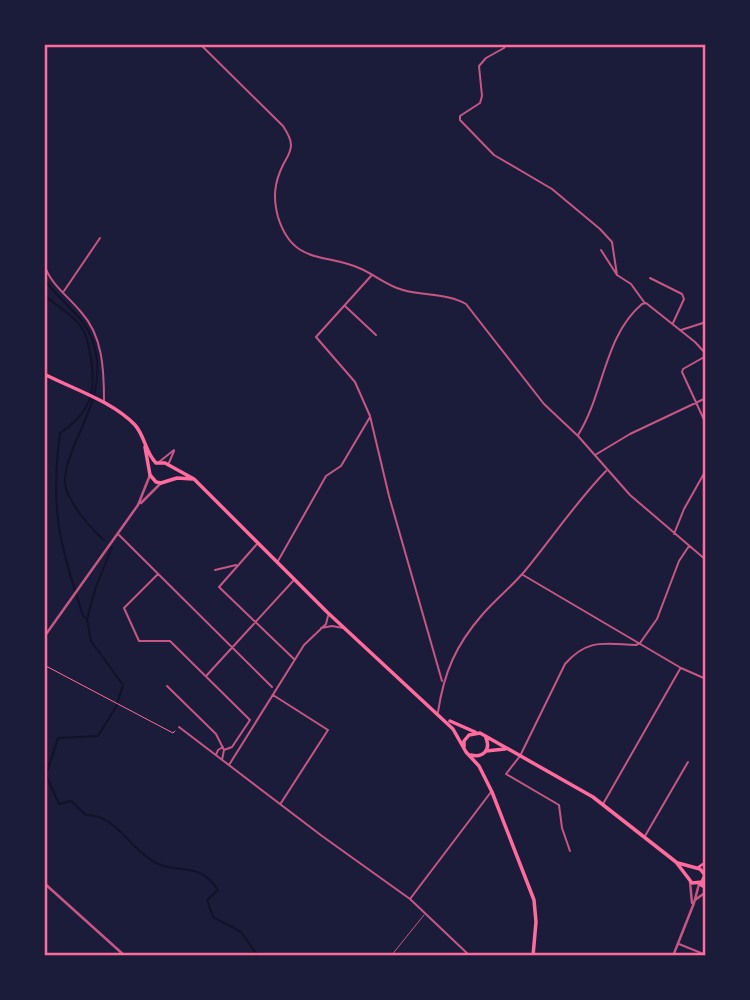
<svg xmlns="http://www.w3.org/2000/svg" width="750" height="1000" font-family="'Source Serif 4',serif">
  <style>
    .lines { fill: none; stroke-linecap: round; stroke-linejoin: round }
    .stream { stroke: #12122b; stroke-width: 2 }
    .path { stroke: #ff6b9d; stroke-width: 1 }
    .service { stroke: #c65784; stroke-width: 1 }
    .minor { stroke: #c65784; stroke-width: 2 }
    .tertiary { stroke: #c65784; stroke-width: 2.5 }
    .secondary { stroke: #ff6b9d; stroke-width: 2.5 }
    .primary { stroke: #ff6b9d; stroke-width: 3.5 }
    .neatline { fill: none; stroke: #ff6b9d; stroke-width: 2.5 }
  </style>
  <rect width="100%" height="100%" fill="#1b1b3a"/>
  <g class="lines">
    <path class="stream" d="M45,280C63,306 87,315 95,349C103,384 90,409 76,441C71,454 64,469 65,483C67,501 90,528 104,540
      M44,295C53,303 71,314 78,323C86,331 88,343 90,353C97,390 92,412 60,433C55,470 54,511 63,547C68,570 76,593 83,616L87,619L91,641L123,685L116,707L98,736L58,738L46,775L59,804L71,801L86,815C116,814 130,850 156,863C180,875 198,860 218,890L207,900L213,917L241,932L258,956
      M87,619L96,587L112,547"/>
    <path class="path" d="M44,665L173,733L175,731"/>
    <path class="service" d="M391,956L424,915"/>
    <path class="minor" d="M200,44L283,126C287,132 291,138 291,145C291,153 286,159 283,165C274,183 273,198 278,217C293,265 324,253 359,268C374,274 387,286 403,290C423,296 447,293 466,304L544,404L578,436L630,495L706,560
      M506,44L504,48L486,58L479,66L482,96L480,103L460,116V120L494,155L552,189L600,229L612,242L617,275
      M601,250L617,275L631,284L644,302
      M44,264C50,284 68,296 81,312C103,336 104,370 104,401
      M371,276L316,337L355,382L370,416L389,496L442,681
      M650,278L682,294L684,299L673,323
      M64,291L100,238
      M345,306L376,335
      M681,330L706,322
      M706,356L683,369L682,372L706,424
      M578,435C604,394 604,336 642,304L646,303L695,342L706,354
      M595,455L630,434L706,398
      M159,462L174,450
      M168,465L174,451
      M674,534L684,509L706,470
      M119,535L272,687
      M257,544L219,587L294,659
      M278,561L326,476L341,466L370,417
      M215,570L236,565
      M158,574L124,608L139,641H170L250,720L232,747L224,750
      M523,575L681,668L706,679
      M321,628L332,626L343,628
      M207,675L293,581
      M167,686L216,734L224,750L222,760
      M273,695L328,730L281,803
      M438,712C444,672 456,645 482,615C495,600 511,587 524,572C552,538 576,502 606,471
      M179,727L322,836L410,899L470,956
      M216,755L218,750L223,747
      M229,765L304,645L326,624L328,616
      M603,804L680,669
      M645,836L688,762
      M570,851L562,828L559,805L506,774L520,756L565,664C588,638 604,644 636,645L640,643L657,619L679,561L689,546
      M410,899L491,792
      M679,944L706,955"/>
    <path class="tertiary" d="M141,503L161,483
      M44,637L138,505L150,475
      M690,882L692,903
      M44,883L125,956
      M695,900L706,892
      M673,956L694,903L699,884"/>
    <path class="secondary" d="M697,868L706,862"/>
    <path class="primary" d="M44,374C73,389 112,401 135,425C145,436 145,452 156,463
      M145,447L150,475L156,482L161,483L177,478L193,479
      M156,463H165L194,479L327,612L453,729L466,752L479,766L492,792L534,900L536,922L533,956
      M450,721L475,732
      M464,747V741L469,735L480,733L593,797L676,862L692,883L702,882L705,875
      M486,751L505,749
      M471,755C483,758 491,750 486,738
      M678,863L700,869L705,875
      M700,884L706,888"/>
  </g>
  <rect width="750" height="1000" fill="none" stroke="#1b1b3a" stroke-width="91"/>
  <rect x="46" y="46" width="658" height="908" class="neatline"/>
</svg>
